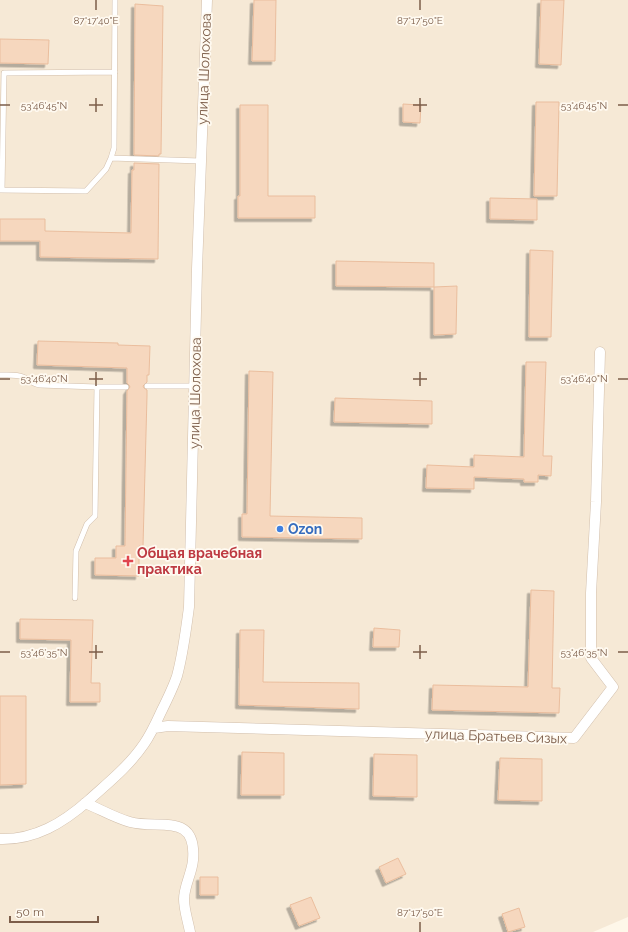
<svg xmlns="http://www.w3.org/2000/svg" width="628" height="932" font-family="Raleway,sans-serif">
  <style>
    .residential { fill: #f6e9d6 }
    .building { fill: #f6d7be; stroke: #eabd9d; filter: url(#shadow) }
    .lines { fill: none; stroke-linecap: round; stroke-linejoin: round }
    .service-casing { stroke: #d2bfac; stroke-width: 6 }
    .minor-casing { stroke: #d2bfac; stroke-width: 11 }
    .service { stroke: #fff; stroke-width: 5 }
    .minor { stroke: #fff; stroke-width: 10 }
    .ticks { fill: none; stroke: #7c5d49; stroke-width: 1.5 }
    .shop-dot { fill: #3f7fe0; stroke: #fffaf1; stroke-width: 1.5 }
    .health-dot { fill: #e0444e; stroke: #fffaf1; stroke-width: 1.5 }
    .labels { text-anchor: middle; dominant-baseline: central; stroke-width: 3.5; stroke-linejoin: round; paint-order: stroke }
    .street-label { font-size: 14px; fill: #7c5d49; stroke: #fffaf1 }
    .shop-label { font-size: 14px; font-weight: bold; fill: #366cbe; stroke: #fffaf1; text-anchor: start }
    .health-label { font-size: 14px; font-weight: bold; fill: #be3a42; stroke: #fffaf1; text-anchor: start }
    .ticks-label { font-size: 10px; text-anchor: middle; fill: #7c5d49; stroke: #fffaf1; stroke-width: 3.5; stroke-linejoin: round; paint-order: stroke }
  </style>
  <defs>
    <filter id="shadow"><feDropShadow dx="-3.5" dy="3.5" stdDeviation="0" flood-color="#0004"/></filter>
  </defs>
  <rect width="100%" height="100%" fill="#fef7e9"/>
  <path class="residential" d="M0,0H628V917L593,932H0Z"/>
  <path class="building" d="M254,0H276L275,61H252Z
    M541,0H564L561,65L539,64Z
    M135,4L163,6L161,154H159V156L134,155Z
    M0,39L49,40L48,64L0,63Z
    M536,102H559L557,196H534Z
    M403,104L421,105L420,123L403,122Z
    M240,105H268V196H315V218H238V196H240Z
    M134,163L159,164L158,259L40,257V241H0V219H45V231L131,233L132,170H134Z
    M490,198L537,199V220L490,219Z
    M530,250L553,251L551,337H529Z
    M336,261L434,263V287L336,286Z
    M457,286L456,334L434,335V287Z
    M38,341L118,343V345L150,346L149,375H147V382L143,386L144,388L147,390V396L143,546H139V576L95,575V558H116V546H125L127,391L130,387L129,385L127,383V368L37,365Z
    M526,362H546L543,456H552L551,476L538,475V482H524V479L474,477V489L426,488L427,465L474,467V455L524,457Z
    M249,371L273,372L270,516L362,518V539L242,537V514H247Z
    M335,398L432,401V424L334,422Z
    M531,590L554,591L552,688H560L559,713L432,710L433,685L528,687Z
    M20,619L93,620L91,683H100V702H70L71,640L20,639Z
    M374,628L400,630L399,647H373Z
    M240,630H264L263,682L359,683V709L239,705Z
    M0,696H26V784L0,785Z
    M242,752L284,753V795H241Z
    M374,754L417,755V797L373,796Z
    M500,758L542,759V801L498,800Z
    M398,858L406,874L386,883L379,867Z
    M200,877H218V895H200Z
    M311,897L320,918L299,926L290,905Z
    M519,908L525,927L508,932L502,914Z"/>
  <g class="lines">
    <g class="service-casing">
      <path id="service" d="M111,158L114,148L115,0
        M0,190L86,191L106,169L111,158L200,161
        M2,190L4,73L115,72
        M0,375C7,375 16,374 23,377C29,380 33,384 40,385L97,387
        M147,386H195
        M75,598L76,551L87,524L95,516L97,387H126"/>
    </g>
    <g class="minor-casing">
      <path id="minor" d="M154,728L168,726L574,738L613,687L591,658V593L596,502L600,352
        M85,803C100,809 115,818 130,822C158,830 197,811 193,860C192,873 184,886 184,899C184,910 188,921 190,932
        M0,839C35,840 63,823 89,800C109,782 129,766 144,744C151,734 156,723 161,712C167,700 173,688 177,676C183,654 186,630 189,607L197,269L207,0"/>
    </g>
    <use href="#service" class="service"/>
    <use href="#minor" class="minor"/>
  </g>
  <path class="ticks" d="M96,0V10M420,0V10M96,98V112M420,98V112M0,105H10M89,105H103M413,105H427M618,105H628M96,372V386M420,372V386M0,379H10M89,379H103M413,379H427M618,379H628M96,645V659M420,645V659M0,652H10M89,652H103M413,652H427M618,652H628M420,922V932"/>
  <circle class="shop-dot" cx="280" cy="529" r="4"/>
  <path class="health-dot" d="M126 555h4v4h4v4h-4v4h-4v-4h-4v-4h4z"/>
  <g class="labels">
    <g class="street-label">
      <text transform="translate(204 69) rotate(-88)">улица Шолохова</text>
      <text transform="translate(195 393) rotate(-89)">улица Шолохова</text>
      <text transform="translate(496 736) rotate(2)">улица Братьев Сизых</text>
    </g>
    <g class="shop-label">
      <text x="288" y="529">Ozon</text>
    </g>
    <g class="health-label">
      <text x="137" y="553">Общая врачебная<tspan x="137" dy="16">практика</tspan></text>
    </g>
  </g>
  <g class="ticks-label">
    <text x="96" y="24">87°17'40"E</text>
    <text x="420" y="24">87°17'50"E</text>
    <text x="44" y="109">53°46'45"N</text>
    <text x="584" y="109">53°46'45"N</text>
    <text x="44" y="382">53°46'40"N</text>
    <text x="584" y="382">53°46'40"N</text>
    <text x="44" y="656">53°46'35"N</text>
    <text x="584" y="656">53°46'35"N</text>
    <text x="420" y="916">87°17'50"E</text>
  </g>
  <path d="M10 916v6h88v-6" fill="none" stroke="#7c5d49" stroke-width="2"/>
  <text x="16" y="916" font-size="12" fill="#7c5d49" stroke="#fffaf1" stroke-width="3" paint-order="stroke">50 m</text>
</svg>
